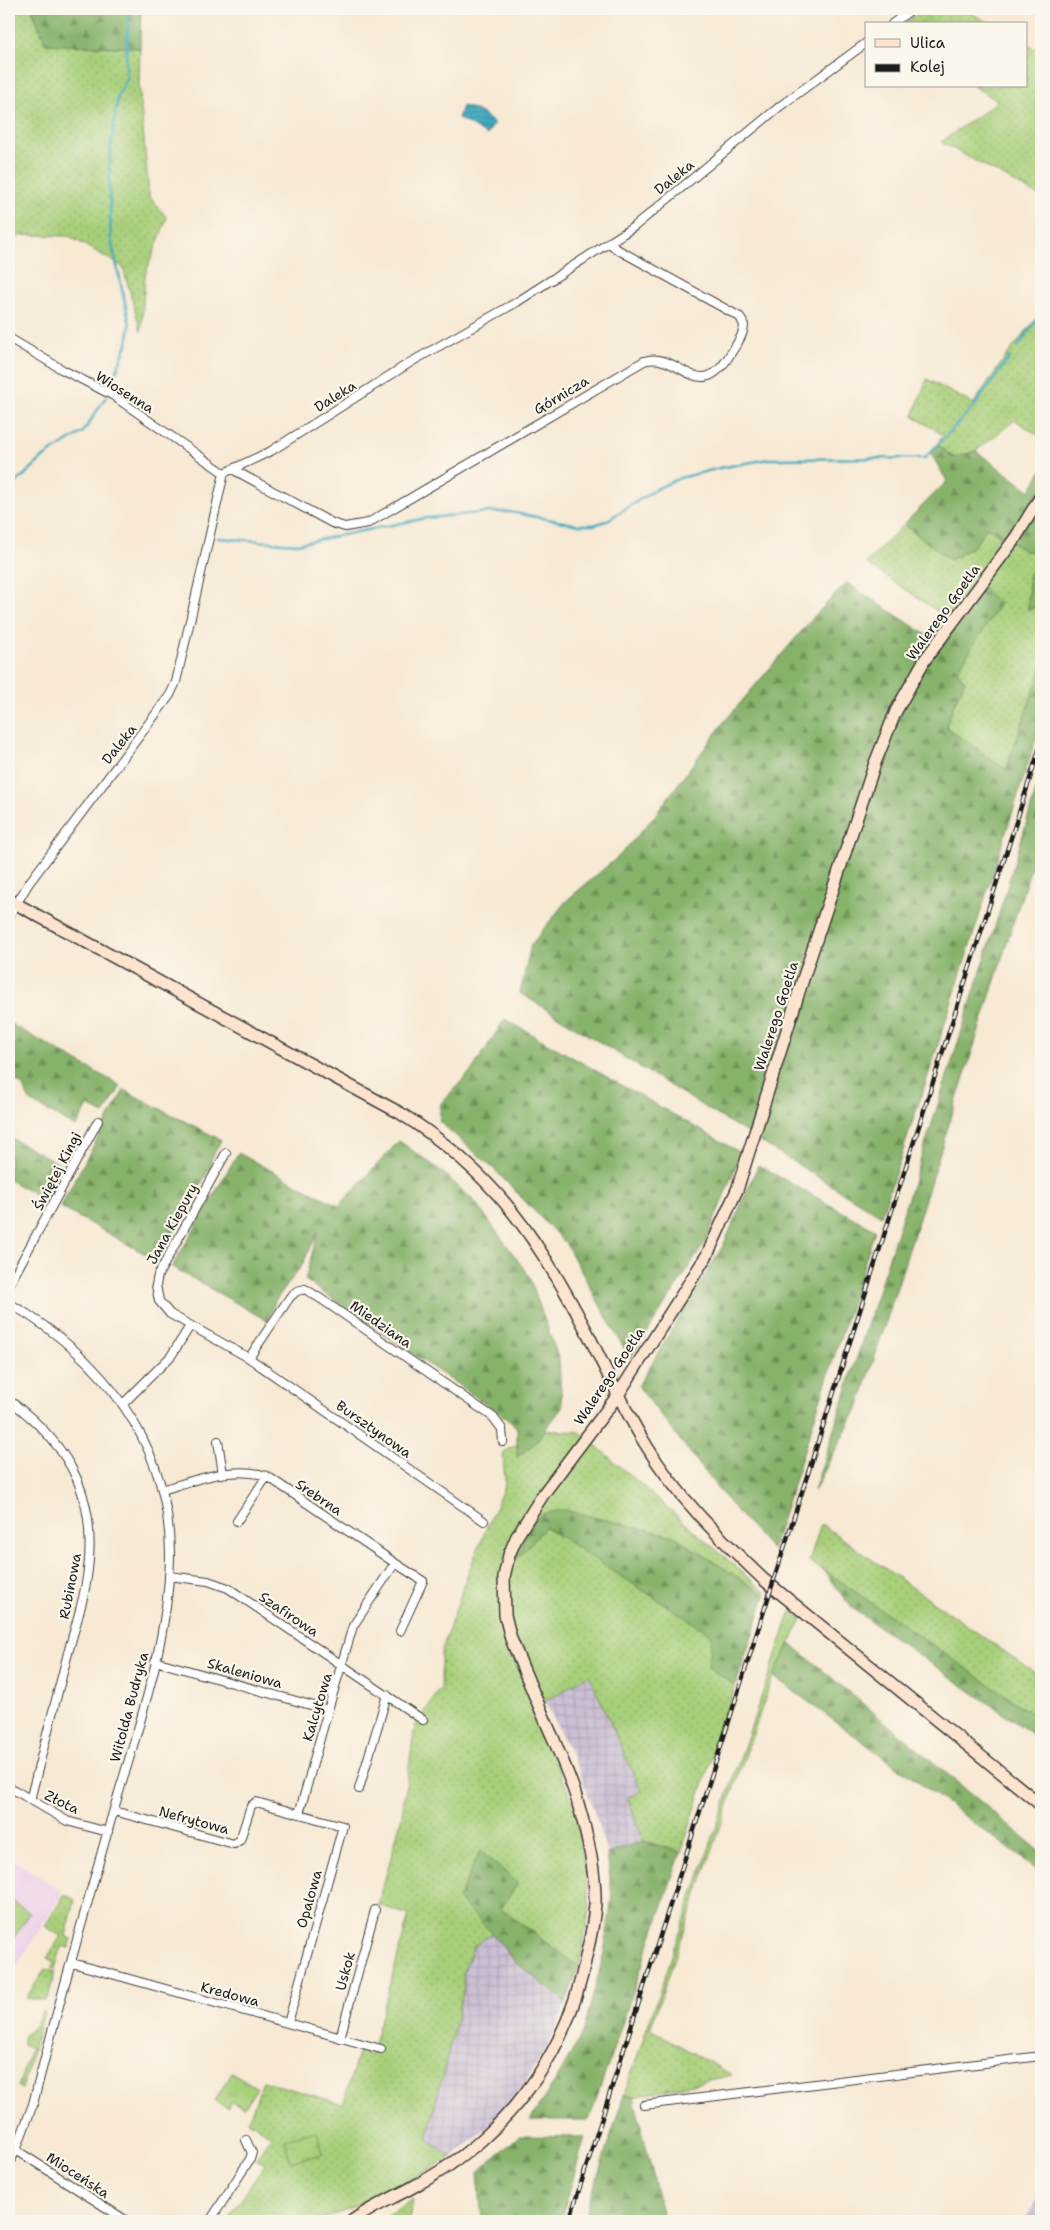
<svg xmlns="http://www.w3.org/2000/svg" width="1050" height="2230" font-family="'Shantell Sans',sans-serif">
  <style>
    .built { fill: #ecd1e9 }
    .industrial { fill: url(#industrial-grid) }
    .grass { fill: url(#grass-dots); stroke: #62764b }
    .forest { fill: url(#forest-firs); stroke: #516743 }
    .park { fill: url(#park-tufts); stroke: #62764b }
    .garden { fill: #a8cf7a; stroke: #62764b }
    .water { fill: url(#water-rules); stroke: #2e626e }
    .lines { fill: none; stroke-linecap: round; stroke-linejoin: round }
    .stream { stroke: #40a9c0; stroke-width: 2.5 }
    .street-casing { stroke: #3d3b38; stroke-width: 10 }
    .secondary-casing { stroke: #3d3b38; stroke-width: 14 }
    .street { stroke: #fff; stroke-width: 8 }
    .secondary { stroke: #fde4d1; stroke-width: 11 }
    .rail-casing { stroke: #1c1c1c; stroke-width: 4.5 }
    .rail { stroke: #fbf7ec; stroke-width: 2.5; stroke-dasharray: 8; stroke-linecap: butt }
    .labels { text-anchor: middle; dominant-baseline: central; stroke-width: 4.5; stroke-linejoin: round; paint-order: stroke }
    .street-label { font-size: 14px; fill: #1c1c1c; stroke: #fbf7ec }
  </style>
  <defs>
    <pattern id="industrial-grid" width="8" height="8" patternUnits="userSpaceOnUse" patternTransform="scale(1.25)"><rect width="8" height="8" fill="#cbbfd4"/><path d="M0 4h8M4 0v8" fill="none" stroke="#aea4b5"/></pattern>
    <pattern id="grass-dots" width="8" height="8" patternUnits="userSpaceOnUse" patternTransform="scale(1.25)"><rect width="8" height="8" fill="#a8cf7a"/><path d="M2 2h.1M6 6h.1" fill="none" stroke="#90b169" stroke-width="1.8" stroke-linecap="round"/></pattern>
    <pattern id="forest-firs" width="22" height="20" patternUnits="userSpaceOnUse" patternTransform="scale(1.25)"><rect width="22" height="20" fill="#86b26a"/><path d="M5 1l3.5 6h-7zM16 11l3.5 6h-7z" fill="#6d9056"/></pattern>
    <pattern id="park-tufts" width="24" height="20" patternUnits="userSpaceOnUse" patternTransform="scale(1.25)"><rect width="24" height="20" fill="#a8cf7a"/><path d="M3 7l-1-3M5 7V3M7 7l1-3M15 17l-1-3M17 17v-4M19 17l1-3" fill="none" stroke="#90b169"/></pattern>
    <pattern id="water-rules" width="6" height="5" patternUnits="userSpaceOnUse" patternTransform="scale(1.25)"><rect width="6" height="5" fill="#40a9c0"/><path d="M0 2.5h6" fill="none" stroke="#35899b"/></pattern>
  </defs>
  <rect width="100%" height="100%" fill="#fbf7ec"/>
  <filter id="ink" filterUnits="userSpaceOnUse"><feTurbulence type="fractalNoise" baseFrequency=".02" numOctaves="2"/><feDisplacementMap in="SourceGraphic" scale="10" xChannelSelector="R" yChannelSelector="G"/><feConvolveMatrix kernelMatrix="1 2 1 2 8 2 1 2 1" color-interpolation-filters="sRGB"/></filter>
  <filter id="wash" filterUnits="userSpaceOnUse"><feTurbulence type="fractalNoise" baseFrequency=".0096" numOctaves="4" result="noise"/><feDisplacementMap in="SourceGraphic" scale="20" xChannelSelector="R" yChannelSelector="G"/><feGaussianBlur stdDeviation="1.12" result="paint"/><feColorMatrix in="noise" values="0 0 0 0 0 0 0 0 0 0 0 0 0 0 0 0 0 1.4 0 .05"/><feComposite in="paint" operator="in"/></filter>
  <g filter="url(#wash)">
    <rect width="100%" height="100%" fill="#f7e9d4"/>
    <path class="built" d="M9,1857L63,1892L9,1979Z"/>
    <path class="industrial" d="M588,1675L641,1791L628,1798L643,1841L607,1854L594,1811L577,1766L545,1701Z
      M492,1933L514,1961L566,2002L554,2035L519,2093L490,2125L451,2157L427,2138L464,1988L463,1973L474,1946Z
      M1041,2193V2221H1024Z"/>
    <path class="grass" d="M9,9H32L46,44L140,48L139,83L149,196L167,218L145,275L141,332L123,267L69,236L22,235L9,240Z
      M923,9H964L991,24H904Z
      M1026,44L1041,52V197L941,142L998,101L973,86H1026Z
      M1041,313V437L1015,420L976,451L954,458L937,444L943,435L913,416L927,379L973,404L1007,355Z
      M904,524L950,560L974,546L987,527L1025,551L1041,552V562L1038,561L1029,610L1041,605V669L1006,771L946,727L953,706L965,681L956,671L957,624L866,563Z
      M543,1430L580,1432L766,1593L681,1852L643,1841L628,1798L641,1791L589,1675L532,1709L575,1806L590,1906L579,1967L501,1909L458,1899L492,1933L474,1946L463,1973L464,1988L427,2138L451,2157L409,2181L363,2204L318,2221H227L265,2164L256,2159L271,2135L248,2121L263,2081L343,2104L359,2051L371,2055L409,1915L378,1905L401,1820L415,1726L441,1688V1653L468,1573L505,1484L503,1452Z
      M821,1524L1041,1677V1720L809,1561Z
      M791,1611L802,1619L773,1676L650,2029L732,2075L634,2097L624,2095Z
      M65,1894L75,1900L66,1936L72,1939L69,1948L62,1946L55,1969L51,1968L54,1962L47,1958L61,1936L45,1926Z
      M45,1969L55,1972L48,1998L45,2001L26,1998Z
      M43,2010L44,2013L22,2089L18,2087L31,2048L23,2044C21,2033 27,2034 33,2028C37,2023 40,2016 43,2010Z
      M413,2199L410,2221H379Z"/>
    <path class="forest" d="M32,9H141L140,48L46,44Z
      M937,444L954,458L976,451L1030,491L1041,471V552L1025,551L987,527L974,546L950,560L904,524L947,481L930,452Z
      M1038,561L1041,562V605L1028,610L1029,574Z
      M847,583L942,645L983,587L1000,604L957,671L965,681L953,706L946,727L1006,770L1041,669V723L929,1073L881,1216L520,993L531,945L566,901L619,856L653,818L724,722L818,612Z
      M1041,774V836L860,1403L814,1491L996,924Z
      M505,1019L741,1153L706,1241L630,1359L566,1244L494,1169L439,1121L441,1103L472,1070Z
      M9,1023L121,1086L104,1114L88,1106L76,1127L30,1101L22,1085L9,1076Z
      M124,1090L221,1140L211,1160V1166L158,1261L60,1207Z
      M9,1137L66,1167L46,1200L9,1180Z
      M399,1141L440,1170L476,1203L529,1276L559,1360L562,1408L534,1444L517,1457V1428L505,1417L305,1280L318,1232L302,1265L275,1301L268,1321L172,1267L238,1153L339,1206Z
      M758,1165L875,1230L772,1550L731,1505L638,1386L724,1244Z
      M564,1510L674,1536L765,1595L735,1686L708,1667L712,1635L545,1527L513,1563C519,1551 530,1522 541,1515C547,1512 557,1511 564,1510Z
      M821,1568L1041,1720V1740L852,1608Z
      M790,1643L1041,1852V1872L773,1676Z
      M643,1841L681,1852L589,2120H530L561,2072L584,2030L604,1953L612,1897L607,1854Z
      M480,1851L518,1883L501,1909L579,1967L566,2002L514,1961L492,1933L458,1899Z
      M624,2095L634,2097L664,2221H583Z
      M519,2136L585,2137L561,2221H482L478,2172Z"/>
    <path class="park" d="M232,2072L257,2088L244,2108L232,2101L227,2108L215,2100Z
      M317,2131L323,2154L290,2162L285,2139Z"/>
    <path class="garden" d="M9,1899L30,1913L9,1945Z"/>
    <path class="water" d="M462,106C473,107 487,115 494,124L487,135L458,118Z"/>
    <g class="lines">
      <path class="stream" d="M1018,346L1041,315
        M111,385L127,344L130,325L111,239L109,178L111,145L118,95L127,79L126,60L129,9
        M9,489L45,456L83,432L106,397
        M218,538L297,544L427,518L490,512H510L579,525H594L606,521L658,488L680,478L720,468L768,459L925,458L975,405L1010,357"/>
    </g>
  </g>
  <g filter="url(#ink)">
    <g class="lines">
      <g class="street-casing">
        <path id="street" d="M892,24L912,9
          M9,338L63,370L112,395L224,473
          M232,469L332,523L345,527L368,523L644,361C680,350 699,408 731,353C736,345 744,335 744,325L740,317L615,248L609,242
          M9,916L29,883L170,695L176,682L224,473L271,451L411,362L517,302L635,226L779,107L866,43
          M226,1153L158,1275L156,1285L159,1301L170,1314L249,1358L484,1521
          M9,1285L98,1121
          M9,1303C102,1357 170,1443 170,1555C169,1640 138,1728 114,1809C86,1907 58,2005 33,2104L16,2150L9,2164
          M249,1358L290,1297L297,1291L305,1289L321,1299L493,1417L502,1429L503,1442
          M9,1400C74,1448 100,1503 86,1583C82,1607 74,1630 68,1653C55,1702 43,1751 30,1800
          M123,1404L171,1356L190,1326
          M218,1441L223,1474
          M162,1490C195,1480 233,1465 267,1476L395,1563L353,1626L328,1710L299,1814
          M237,1521L267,1476
          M395,1563L423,1581L400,1631
          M169,1576L208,1581L228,1588L423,1720
          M155,1661L328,1710
          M9,1787L67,1821L108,1832
          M359,1789L387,1695
          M114,1811L234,1844L240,1840L251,1806L256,1802L343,1826L288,2023
          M72,1963L381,2049
          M340,2038L375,1910
          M644,2105L1041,2056
          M16,2150L127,2221
          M210,2221L250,2159L252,2153L246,2140"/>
      </g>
      <g class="secondary-casing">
        <path id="secondary" d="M9,900L400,1113C493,1171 539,1239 588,1334C607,1372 624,1410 646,1445C677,1497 720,1538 763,1579L1041,1805
          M352,2221C371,2207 391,2199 411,2188C434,2176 457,2161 477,2144C536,2093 573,2029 587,1952C591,1936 594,1920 595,1904C596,1869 587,1833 577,1800C571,1779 562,1760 554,1740C539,1707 525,1673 511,1639L505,1615L504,1577L509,1555L517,1536L544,1493L618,1395L707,1255L737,1190L803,979L875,763L896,711L924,661L1016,537L1041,496"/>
      </g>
      <use href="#street" class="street"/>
      <use href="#secondary" class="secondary"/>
      <g class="rail-casing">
        <path id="rail" d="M569,2221L1041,744"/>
      </g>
      <use href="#rail" class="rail"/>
    </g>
  </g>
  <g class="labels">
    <g class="street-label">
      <text transform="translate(674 177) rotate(-39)">Daleka</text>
      <text transform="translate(125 392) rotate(32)">Wiosenna</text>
      <text transform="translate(561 395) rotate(-31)">Górnicza</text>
      <text transform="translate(335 396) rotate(-32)">Daleka</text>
      <text transform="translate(943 612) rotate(-54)">Walerego Goetla</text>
      <text transform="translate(119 744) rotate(-52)">Daleka</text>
      <text transform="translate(776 1016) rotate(-72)">Walerego Goetla</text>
      <text transform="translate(57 1171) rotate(-62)">Świętej Kingi</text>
      <text transform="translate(172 1224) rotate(-61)">Jana Kiepury</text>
      <text transform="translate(381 1324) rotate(35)">Miedziana</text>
      <text transform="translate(609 1376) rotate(-56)">Walerego Goetla</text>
      <text transform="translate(374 1429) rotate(35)">Bursztynowa</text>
      <text transform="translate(319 1497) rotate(34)">Srebrna</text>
      <text transform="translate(70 1586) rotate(-79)">Rubinowa</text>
      <text transform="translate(289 1614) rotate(34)">Szafirowa</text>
      <text transform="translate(245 1673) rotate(16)">Skaleniowa</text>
      <text transform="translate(129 1707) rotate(-75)">Witolda Budryka</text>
      <text transform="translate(317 1707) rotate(-73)">Kalcytowa</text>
      <text transform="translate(62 1802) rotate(26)">Złota</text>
      <text transform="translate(194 1820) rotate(15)">Nefrytowa</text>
      <text transform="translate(309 1899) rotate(-74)">Opalowa</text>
      <text transform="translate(345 1971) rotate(-75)">Uskok</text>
      <text transform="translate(230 1994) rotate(15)">Kredowa</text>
      <text transform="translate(78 2175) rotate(33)">Mioceńska</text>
    </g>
  </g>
  <rect width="1050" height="2230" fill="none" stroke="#fbf7ec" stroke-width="30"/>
  <rect x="865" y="22" width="162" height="65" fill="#fbf7ec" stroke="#a29f99"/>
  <rect x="875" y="39" width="25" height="8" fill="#fde4d1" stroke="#a29f99"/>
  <text x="910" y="48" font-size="15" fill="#1c1c1c">Ulica</text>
  <rect x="875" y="64" width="25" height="8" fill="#1c1c1c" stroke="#a29f99"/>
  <text x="910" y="72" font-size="15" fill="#1c1c1c">Kolej</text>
</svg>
